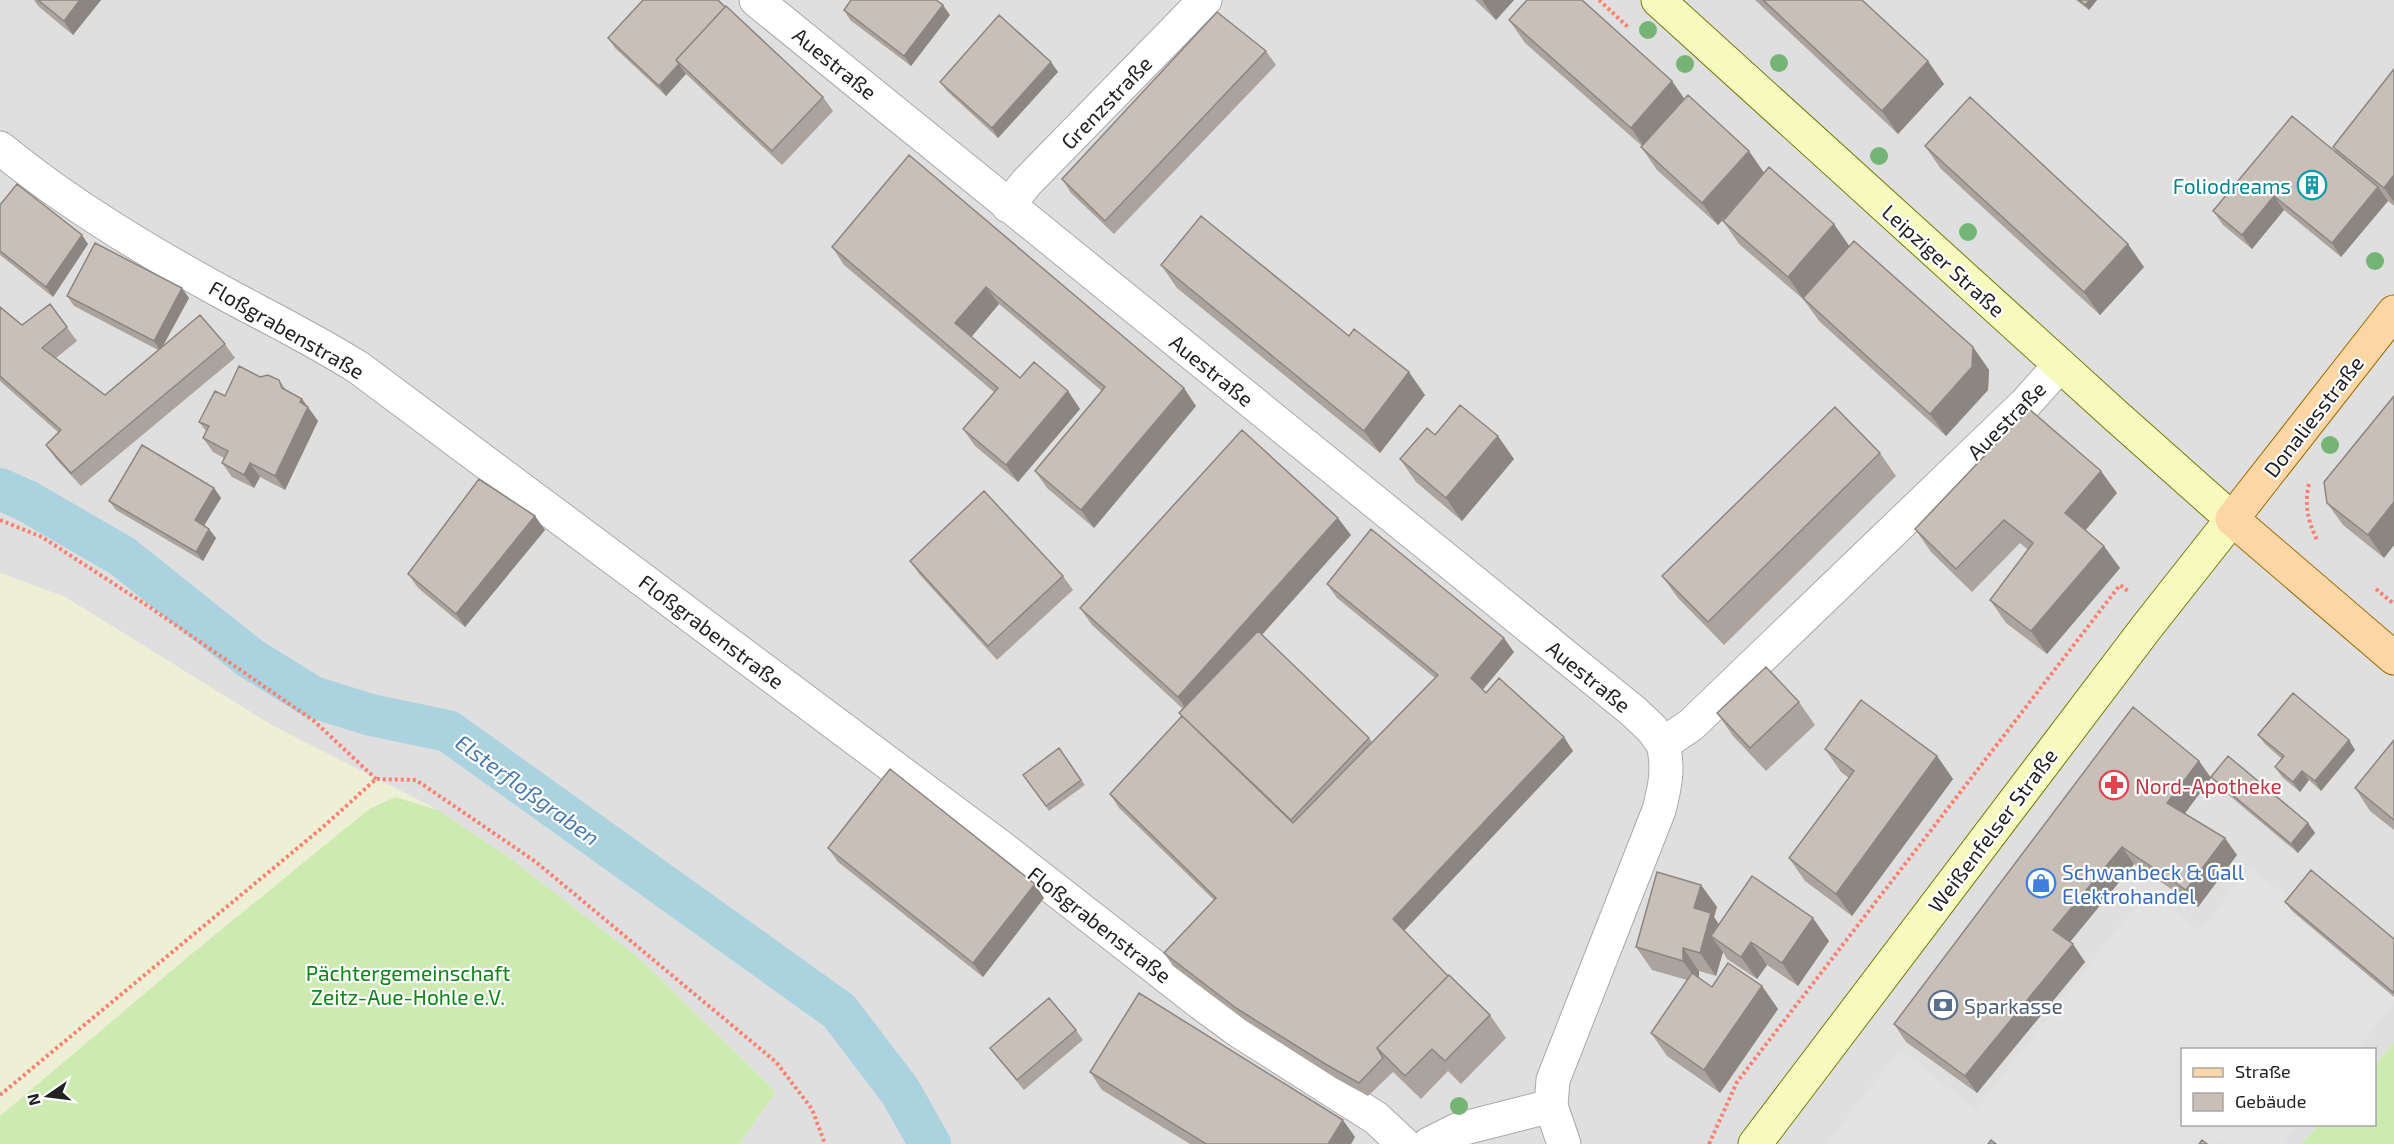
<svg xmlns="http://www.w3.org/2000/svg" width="2394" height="1144" font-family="'Exo 2',sans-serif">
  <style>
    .residential { fill: #e0dfdf }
    .farmland { fill: #eef0d5 }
    .grass { fill: #cdebb0 }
    .parking { fill: #e2e2e2 }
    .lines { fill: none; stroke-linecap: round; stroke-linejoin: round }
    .canal { stroke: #aad3df; stroke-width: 42 }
    .street-casing { stroke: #a9a9a9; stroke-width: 35 }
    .secondary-casing { stroke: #707d05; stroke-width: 35 }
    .primary-casing { stroke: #a06b00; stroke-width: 35 }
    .path { stroke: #fa8072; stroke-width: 4; stroke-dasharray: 3 3; stroke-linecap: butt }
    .street { stroke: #fff; stroke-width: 33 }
    .secondary { stroke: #f7fabf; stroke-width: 33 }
    .primary { stroke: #fcd6a4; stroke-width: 33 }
    .tree { fill: #74b475 }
    .wall { fill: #aba49e }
    .shaded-wall { fill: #8b8681 }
    .building { fill: #c7bfb8; stroke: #8b8681; stroke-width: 1.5 }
    .labels { text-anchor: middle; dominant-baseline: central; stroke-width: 4.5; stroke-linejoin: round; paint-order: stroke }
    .street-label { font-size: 21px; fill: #222; stroke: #fff }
    .culture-label { font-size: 21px; fill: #0d838f; stroke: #fff; text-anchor: end }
    .health-label { font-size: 21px; fill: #be3a42; stroke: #fff; text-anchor: start }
    .shop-label { font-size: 21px; fill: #366cbe; stroke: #fff; text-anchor: start }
    .park-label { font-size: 21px; fill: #0c8416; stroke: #fff }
    .service-label { font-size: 21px; fill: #4e5e75; stroke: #fff; text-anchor: start }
    .water-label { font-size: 22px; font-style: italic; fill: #4a7aab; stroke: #fff }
  </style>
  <rect width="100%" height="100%" fill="#f2efe9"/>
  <path class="residential" d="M0,0H2394V1043L2375,1064L2374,1050H2182V1124L2319,1125L2301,1144H739L776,1092L639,958L511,859L438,810L273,726L65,597L0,573Z"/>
  <path class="farmland" d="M0,573L65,597L273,726L438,810L395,797L369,809L189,956L0,1116Z"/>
  <path class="grass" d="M395,797L438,810L511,859L639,958L776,1092L739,1144H0V1116L189,956L369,809Z
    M2394,1043V1144H2301L2319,1125L2374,1124L2375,1064Z"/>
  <path class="parking" d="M2250,868L2394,981V1003L2357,1049L2182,1050V1124L2298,1125L2283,1144H2225L2218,1139L2213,1144H1827L1900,1050L1976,1110L2148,890L2200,931Z"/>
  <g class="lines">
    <path class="canal" d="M0,489L27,501L122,556L250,658L313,697L371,715L448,731L839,1011L900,1091L930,1144"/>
    <g class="street-casing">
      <path id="street" d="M756,0L1633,711L1652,729L1663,744
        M0,148C71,206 150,253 231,297C274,320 318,342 359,368L1002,848L1202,1004L1239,1031L1376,1118L1404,1144
        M1008,206L1027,182L1205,0
        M1429,1144L1457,1130L1551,1106
        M1564,1144L1551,1106L1553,1080L1659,810C1665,787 1669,768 1663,744L1691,725L2026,403L2060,365"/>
    </g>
    <g class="secondary-casing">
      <path id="secondary" d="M1658,0L2115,415L2232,519L2146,628L1755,1144"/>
    </g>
    <g class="primary-casing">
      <path id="primary" d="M2394,312L2232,519L2394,658"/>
    </g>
    <path class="path" d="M1599,0L1629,28
      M2309,484C2304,505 2308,521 2317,540
      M0,520L42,537L151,608L314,721L376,779
      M2376,589L2394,604
      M0,1095L323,827L376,779L416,780L536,862L776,1062L812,1109L825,1144
      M1709,1144L1737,1082L2120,585L2128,591"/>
    <use href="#street" class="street"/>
    <use href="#secondary" class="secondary"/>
    <use href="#primary" class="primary"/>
  </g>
  <g class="tree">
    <circle cx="1648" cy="30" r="9"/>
    <circle cx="1779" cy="63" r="9"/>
    <circle cx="1685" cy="64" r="9"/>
    <circle cx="1879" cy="156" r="9"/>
    <circle cx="1968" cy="232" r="9"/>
    <circle cx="2375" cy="261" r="9"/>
    <circle cx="2330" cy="445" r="9"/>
    <circle cx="1459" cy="1106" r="9"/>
  </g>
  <path class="wall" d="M34,0H101L73,35L38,6Z
    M1475,0H1514L1496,20Z
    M1755,0H1862L1944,84L1898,134Z
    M2076,0H2097L2089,10Z
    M844,10L950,15L911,66L850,20Z
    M1509,20L1685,99L1764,173L1849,246L1973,347L1989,370L1988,390L1946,436L1819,321L1804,300L1739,244L1723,221L1740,201L1718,225L1657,170L1641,147L1642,146L1525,43Z
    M608,38L823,97L833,111L782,165L686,74L666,96L615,48Z
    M1266,51L1276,65L1114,234L1071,193L1062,179Z
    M1051,62L1058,72L998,138L947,91L940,82Z
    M2394,69V206L2388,201L2341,257L2284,210L2252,249L2223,225L2213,211L2337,153L2333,147Z
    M1925,146L2144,267L2100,315L1941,169Z
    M909,155L1196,406L1094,528L1047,488L1035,471L1102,391L999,304L971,337L1020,378L1068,391L1080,409L1018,482L975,446L963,429L994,392L844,265L832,247Z
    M0,205L88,244L53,297L0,255Z
    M1161,265L1349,336L1425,395L1380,453L1177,288Z
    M67,296L189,298L163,346L225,344L235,358L81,486L56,459L46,445L59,433L0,381V307L22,325L50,304L77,341L56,358L105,395L158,350L74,306Z
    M260,377L279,380L286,390L302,399L318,421L285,490L260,477L254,488L232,477L222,463L224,458L213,452L203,438L206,431L199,422Z
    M2394,396V545L2384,558L2343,525L2327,503Z
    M1435,435L1514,459L1462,521L1416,482L1400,459Z
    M1880,453L1896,476L1724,645L1678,598L1662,576Z
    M214,488L221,498L204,525L216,538L203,561L116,510L109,501Z
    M2117,493L2086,530L2120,568L2047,654L2006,623L1990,600L2028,550L2020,543L1972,592L1931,552L1915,529Z
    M535,516L545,530L465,627L418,588L408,574Z
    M1351,535L1262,635L1369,738L1372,742L1435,678L1337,598L1327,584L1514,652L1482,690L1486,693L1573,751L1404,931L1448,976L1490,1015L1506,1038L1461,1084L1448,1071L1421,1099L1393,1072L1368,1096L1337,1079L1246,1021L1173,966L1164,953L1214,900L1119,808L1110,794L1182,716L1179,713L1183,709L1092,625L1080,608Z
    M910,561L1063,576L1073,590L997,660L920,575Z
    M1799,702L1815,725L1766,771L1733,736L1717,713Z
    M2258,735L2349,740L2355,750L2321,791L2309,780L2300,792L2282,777L2275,767L2282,759L2265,744Z
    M2394,740V830L2370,811L2355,788Z
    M1059,748L1085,785L1049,811L1023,775Z
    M1825,749L1937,756L1953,779L1852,916L1805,881L1789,858L1849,778L1841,772Z
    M2199,761L2211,778L2185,813L2237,855L2198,907L2134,864L2070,942L2085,962L1977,1093L1906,1042L1894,1024Z
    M2211,777L2308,823L2315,833L2298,853L2218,786Z
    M828,848L1044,898L983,977L838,862Z
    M1701,885L1717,907L1714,917L1719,925L1829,941L1798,986L1767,965L1757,979L1727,959L1723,952L1716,976L1699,971V978L1712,987L1762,986L1778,1009L1720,1093L1667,1056L1651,1033L1687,980L1652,970L1636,947Z
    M2285,902L2394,939V997L2292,911Z
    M1076,1030L1083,1040L1024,1090L997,1057L990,1048Z
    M1090,1072L1355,1137L1351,1144H1190L1102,1090Z"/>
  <path class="shaded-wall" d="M80,0H101L73,35L64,21Z
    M1482,0H1514L1496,20Z
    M2090,0H2097L2089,10L2085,5Z
    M943,5L950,15L911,66L904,56Z
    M1928,61L1944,84L1898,134L1882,111Z
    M1051,62L1058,72L998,138L992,128Z
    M679,64L686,74L666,96L659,86Z
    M1672,81L1688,104L1647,151L1631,128Z
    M1749,151L1765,174L1718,225L1702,203Z
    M2394,175V202L2384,188Z
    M2378,187L2388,201L2341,257L2332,243Z
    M2274,196L2284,210L2252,249L2242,235Z
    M1834,224L1850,247L1804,300L1788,277Z
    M82,235L88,244L53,297L46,287Z
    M2128,244L2144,267L2100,315L2084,292Z
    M986,287L999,304L968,341L955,323Z
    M182,288L189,298L160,351L154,341Z
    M1973,347L1989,370L1988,390L1946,436L1930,414Z
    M1409,372L1425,395L1380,453L1364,431Z
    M1184,388L1196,406L1094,528L1081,510Z
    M1068,391L1080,409L1018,482L1006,465Z
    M302,399L318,421L285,490L275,476Z
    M1498,436L1514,459L1462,521L1446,498Z
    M250,463L260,477L254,488L244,475Z
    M2101,471L2117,493L2081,535L2065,513Z
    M214,488L221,498L202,529L195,520Z
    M2394,502V545L2384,558L2368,535Z
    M535,516L545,530L465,627L456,614Z
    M1338,518L1351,535L1190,715L1178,697Z
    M209,529L216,538L203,561L196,552Z
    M2104,546L2120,568L2047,654L2031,631Z
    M1504,638L1514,652L1481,692L1471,678Z
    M1564,737L1573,751L1402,933L1393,919Z
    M2349,740L2355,750L2321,791L2315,781Z
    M1937,756L1953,779L1852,916L1836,894Z
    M2199,761L2211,778L2180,820L2167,803Z
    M2302,771L2309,780L2300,792L2293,782Z
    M2308,823L2315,833L2298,853L2291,844Z
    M2225,838L2237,855L2198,907L2186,890Z
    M2122,847L2134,864L2065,948L2053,930Z
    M1035,884L1044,898L983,977L973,963Z
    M1701,885L1717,907L1714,917L1727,936H1711L1723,952L1716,976L1700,953L1694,908Z
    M1813,918L1829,941L1798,986L1782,963Z
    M1751,942L1767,965L1757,979L1741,957Z
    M2073,944L2085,962L1977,1093L1965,1076Z
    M1683,948L1699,971V984L1683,961Z
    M1762,986L1778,1009L1720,1093L1704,1070Z
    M1343,1120L1355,1137L1351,1144H1328Z"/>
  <path class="building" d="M38,0H80L64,21Z
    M643,0H718L725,7L676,60L679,64L659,86L608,38Z
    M851,0H936L943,5L904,56L844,10Z
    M1527,0H1582L1672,81L1631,128L1509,20Z
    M1763,0H1862L1928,61L1882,111Z
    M2079,0H2090L2085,5Z
    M726,6L823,97L772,151L676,60Z
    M1217,12L1266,51L1105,221L1062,179Z
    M999,15L1051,62L992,128L940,82Z
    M2394,69V175L2384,188L2333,147Z
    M1688,95L1749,151L1702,203L1641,147Z
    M1970,97L2128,244L2084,292L1925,146Z
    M2292,116L2378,187L2332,243L2274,196L2242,235L2213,211Z
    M909,155L1184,388L1081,510L1035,471L1105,387L986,287L955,323L1020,378L1034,362L1068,391L1006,465L963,429L998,388L832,247Z
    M1769,167L1834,224L1788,277L1723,221Z
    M17,184L82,235L46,287L0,251V205Z
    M1201,216L1349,336L1354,329L1409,372L1364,431L1161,265Z
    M1854,241L1973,347L1972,367L1930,414L1803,298Z
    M95,243L182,288L154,341L67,296Z
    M50,304L67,327L42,348L105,395L200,315L225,344L71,473L46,445L61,430L0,376V307L22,325Z
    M239,366L260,377L268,375L279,380L282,388L302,399L300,402L308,407L275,476L250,463L244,475L222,463L228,451L203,438L209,426L199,422L215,391L225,396Z
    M2394,396V502L2368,535L2327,503L2324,482Z
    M1460,405L1498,436L1446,498L1400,459L1427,428L1435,435Z
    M1835,407L1880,453L1708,622L1662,576Z
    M2029,409L2101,471L2065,513L2104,546L2031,631L1990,600L2033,543L2004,520L1956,569L1915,529Z
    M1242,430L1338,518L1178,697L1080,608Z
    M142,445L214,488L195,520L209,529L196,552L109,501Z
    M479,479L535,516L456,614L408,574Z
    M984,491L1063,576L988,646L910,561Z
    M1371,529L1504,638L1471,678L1486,693L1499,678L1564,737L1393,919L1448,976L1377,1048L1383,1058L1359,1083L1327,1065L1236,1008L1164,953L1216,898L1110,794L1182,716L1293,823L1438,675L1327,584Z
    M1258,631L1369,738L1291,820L1179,713Z
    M1766,667L1799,702L1750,748L1717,713Z
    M2293,693L2349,740L2315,781L2302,771L2293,782L2275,767L2284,756L2258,735Z
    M1861,700L1937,756L1836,894L1789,858L1854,771L1825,749Z
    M2133,707L2199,761L2167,803L2225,838L2186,890L2122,847L2053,930L2073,944L1965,1076L1894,1024Z
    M2394,740V820L2355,788Z
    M1059,748L1081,780L1046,806L1023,775Z
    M2228,756L2308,823L2291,844L2211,777Z
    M890,769L1035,884L973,963L828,848Z
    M2311,870L2394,939V993L2285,902Z
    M1657,872L1701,885L1694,908L1711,913L1700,953L1683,948V961L1636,947Z
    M1752,876L1813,918L1782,963L1751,942L1741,957L1711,936Z
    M1728,963L1762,986L1704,1070L1651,1033L1692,973L1712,987Z
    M1449,975L1490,1015L1445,1061L1432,1049L1405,1076L1377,1048Z
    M1139,993L1343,1120L1328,1144H1206L1090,1072Z
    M1049,998L1076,1030L1017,1080L990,1048Z
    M1991,1140L1996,1144H1988Z
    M2202,1140L2207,1144H2199Z"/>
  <defs>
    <g id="building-ring" transform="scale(1.5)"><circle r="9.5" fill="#fff" stroke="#0f9aa8" stroke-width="1.5"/><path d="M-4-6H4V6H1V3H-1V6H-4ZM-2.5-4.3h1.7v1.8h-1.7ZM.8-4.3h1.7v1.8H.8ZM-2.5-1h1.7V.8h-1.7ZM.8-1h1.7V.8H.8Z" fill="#0f9aa8"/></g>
    <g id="pharmacy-ring" transform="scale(1.5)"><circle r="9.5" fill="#fff" stroke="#e0444e" stroke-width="1.5"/><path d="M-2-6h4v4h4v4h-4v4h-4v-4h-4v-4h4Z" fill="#e0444e"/></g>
    <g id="shop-ring" transform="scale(1.5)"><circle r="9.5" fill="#fff" stroke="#3f7fe0" stroke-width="1.5"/><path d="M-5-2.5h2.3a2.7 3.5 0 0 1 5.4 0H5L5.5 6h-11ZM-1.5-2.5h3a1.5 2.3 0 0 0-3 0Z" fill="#3f7fe0"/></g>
    <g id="bank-ring" transform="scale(1.5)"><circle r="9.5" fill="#fff" stroke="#5c6f8a" stroke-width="1.5"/><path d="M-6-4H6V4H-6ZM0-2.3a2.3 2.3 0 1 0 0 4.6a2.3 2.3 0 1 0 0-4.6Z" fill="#5c6f8a"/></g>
  </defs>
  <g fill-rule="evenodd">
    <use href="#building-ring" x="2312" y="185"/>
    <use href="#pharmacy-ring" x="2114" y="785"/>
    <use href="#shop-ring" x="2041" y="883"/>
    <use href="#bank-ring" x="1943" y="1005"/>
  </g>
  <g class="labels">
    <g class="street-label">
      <text transform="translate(835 63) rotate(39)">Auestraße</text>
      <text transform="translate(1106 102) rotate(-46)">Grenzstraße</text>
      <text transform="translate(1944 260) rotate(42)">Leipziger Straße</text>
      <text transform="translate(287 329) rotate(30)">Floßgrabenstraße</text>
      <text transform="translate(1212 370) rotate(39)">Auestraße</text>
      <text transform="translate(2313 416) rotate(-52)">Donaliesstraße</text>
      <text transform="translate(2006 420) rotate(-45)">Auestraße</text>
      <text transform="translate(712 631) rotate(37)">Floßgrabenstraße</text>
      <text transform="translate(1589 676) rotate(39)">Auestraße</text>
      <text transform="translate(1992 830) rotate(-53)">Weißenfelser Straße</text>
      <text transform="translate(1100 924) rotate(38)">Floßgrabenstraße</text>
    </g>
    <g class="culture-label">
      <text x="2291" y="185">Foliodreams</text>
    </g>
    <g class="health-label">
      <text x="2135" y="785">Nord-Apotheke</text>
    </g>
    <g class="shop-label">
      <text x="2062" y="871">Schwanbeck &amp; Gall<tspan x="2062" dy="24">Elektrohandel</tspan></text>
    </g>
    <g class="park-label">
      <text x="408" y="972">Pächtergemeinschaft<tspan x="408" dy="24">Zeitz-Aue-Hohle e.V.</tspan></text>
    </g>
    <g class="service-label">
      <text x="1964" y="1005">Sparkasse</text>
    </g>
    <g class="water-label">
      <text transform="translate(528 789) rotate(36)">Elsterfloßgraben</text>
    </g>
  </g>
  <rect x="2181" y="1048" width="195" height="78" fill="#ffffff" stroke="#a7a7a7" stroke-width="1.5"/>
  <rect x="2193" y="1068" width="30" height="9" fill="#fcd6a4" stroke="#a7a7a7" stroke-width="1.5"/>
  <text x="2235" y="1078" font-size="18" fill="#222222">Straße</text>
  <rect x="2193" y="1093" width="30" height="18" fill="#c7bfb8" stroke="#a7a7a7" stroke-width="1.5"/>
  <text x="2235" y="1108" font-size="18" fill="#222222">Gebäude</text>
  <g transform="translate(48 1096) rotate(256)" stroke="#ffffff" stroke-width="4.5" paint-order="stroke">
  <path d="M0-4.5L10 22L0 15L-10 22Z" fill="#222222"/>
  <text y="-9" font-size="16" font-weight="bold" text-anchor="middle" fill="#222222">N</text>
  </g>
</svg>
